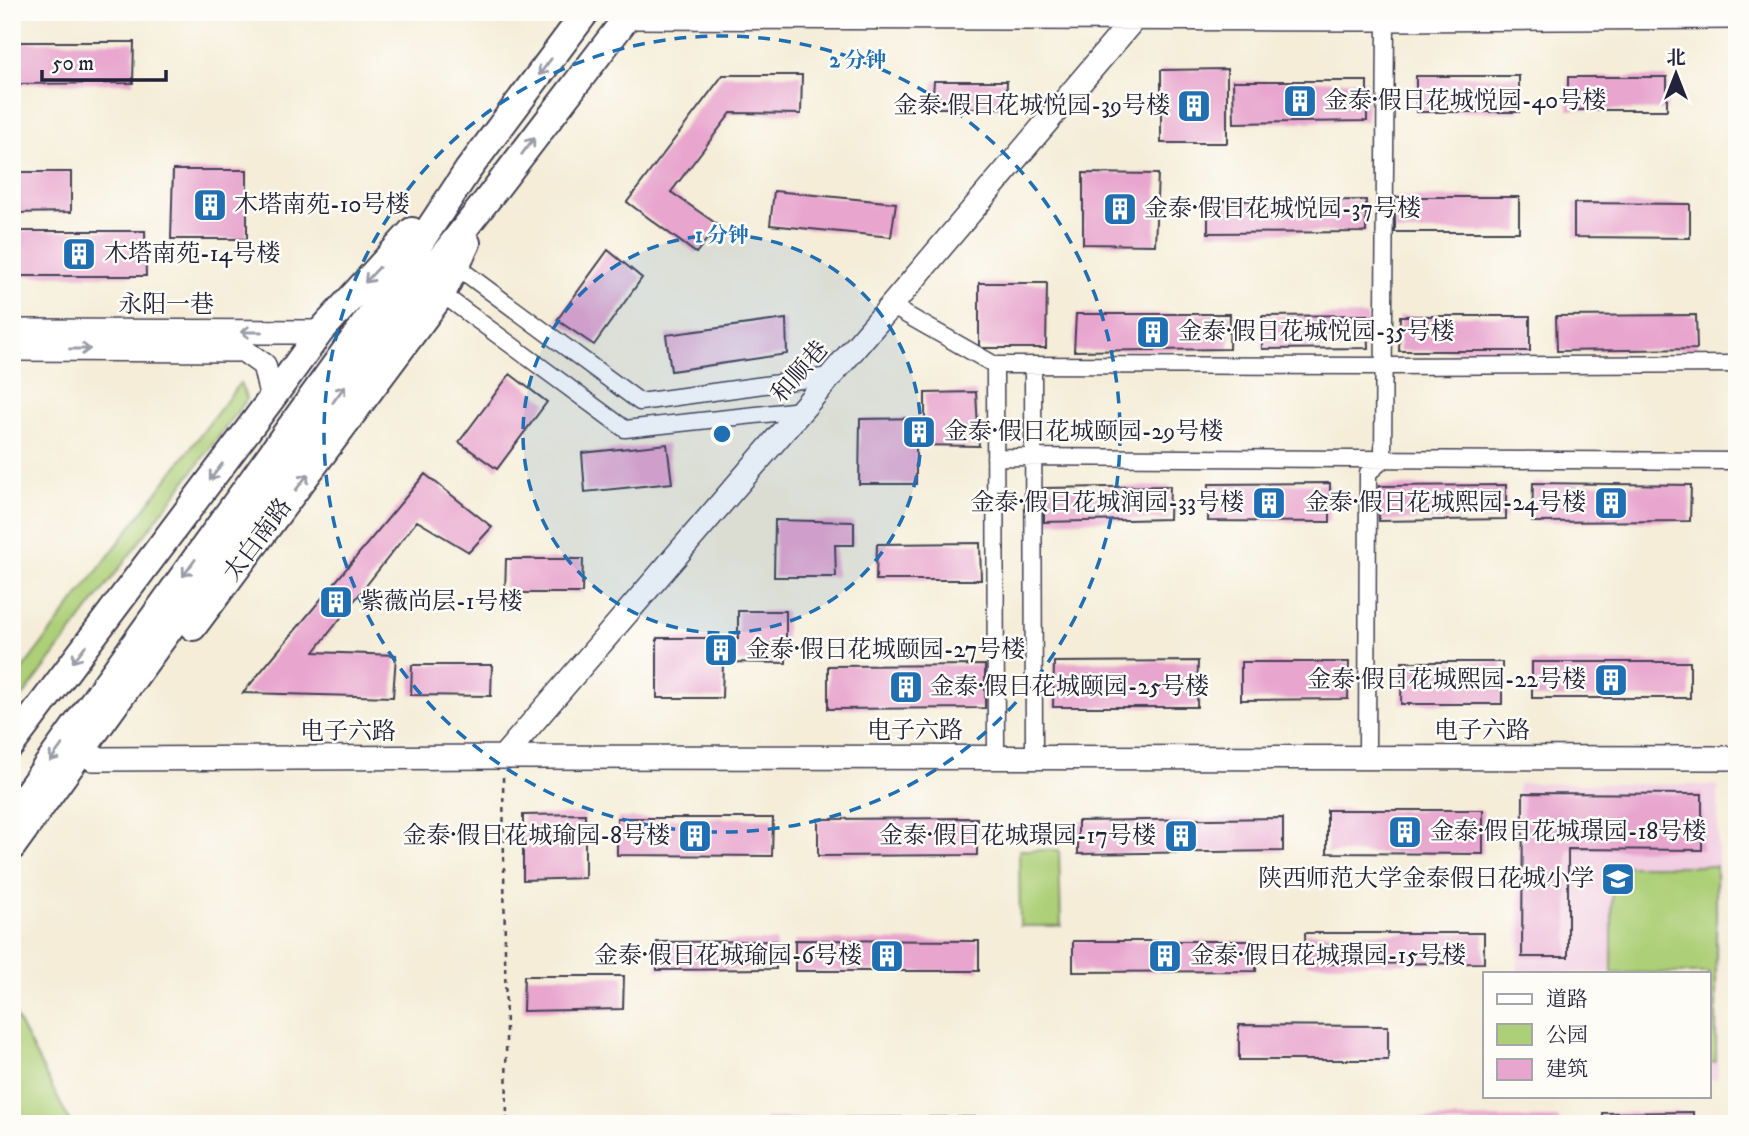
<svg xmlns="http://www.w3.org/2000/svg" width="1749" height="1136" font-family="'IM FELL DW Pica','Noto Serif SC',serif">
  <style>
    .built { fill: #f2cfe2 }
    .green { fill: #adcf77; stroke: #687859; stroke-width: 2 }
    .building { fill: #e8a5ce }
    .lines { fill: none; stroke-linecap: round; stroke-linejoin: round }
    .street-casing { stroke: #424053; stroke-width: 19 }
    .secondary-casing { stroke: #424053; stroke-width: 26 }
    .primary-casing { stroke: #424053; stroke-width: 30 }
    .path { stroke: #424053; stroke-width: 2.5; stroke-dasharray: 5 5; stroke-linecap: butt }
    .street { stroke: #fff; stroke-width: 16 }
    .secondary { stroke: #fff; stroke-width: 23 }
    .primary { stroke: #fff; stroke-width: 26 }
    .oneway { stroke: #9c9ca7 }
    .ring { fill: none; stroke: #1f6fb2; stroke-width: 3.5; stroke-dasharray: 12 9 }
    .labels { text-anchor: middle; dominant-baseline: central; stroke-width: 5; stroke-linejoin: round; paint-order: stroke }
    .poi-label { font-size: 24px; fill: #22223b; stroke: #fdfcf7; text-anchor: start }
    .street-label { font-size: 24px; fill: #22223b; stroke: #fdfcf7 }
    .centre { fill: #1f6fb2; stroke: #fdfcf7; stroke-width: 3.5 }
    .ring-label { font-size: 21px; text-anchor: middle; font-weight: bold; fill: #1f6fb2; stroke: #fdfcf7; stroke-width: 5; stroke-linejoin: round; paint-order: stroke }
  </style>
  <rect width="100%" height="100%" fill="#fdfcf7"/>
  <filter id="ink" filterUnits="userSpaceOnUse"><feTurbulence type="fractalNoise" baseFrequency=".0143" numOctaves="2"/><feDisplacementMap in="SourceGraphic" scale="14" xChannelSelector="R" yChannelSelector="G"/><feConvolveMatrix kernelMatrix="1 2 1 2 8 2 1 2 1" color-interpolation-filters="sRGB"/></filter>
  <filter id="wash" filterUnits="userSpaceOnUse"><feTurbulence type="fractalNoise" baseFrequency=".00686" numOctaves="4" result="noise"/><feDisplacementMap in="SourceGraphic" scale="28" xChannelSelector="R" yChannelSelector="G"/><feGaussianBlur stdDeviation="1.57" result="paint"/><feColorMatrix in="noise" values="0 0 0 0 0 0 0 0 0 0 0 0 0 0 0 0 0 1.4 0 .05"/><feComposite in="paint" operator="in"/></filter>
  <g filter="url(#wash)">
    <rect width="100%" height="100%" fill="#f5edd8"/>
    <path class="built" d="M1518,783L1718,785V1079H1709V973H1518Z"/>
    <path class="green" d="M240,383L247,399L24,695L12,701V683Z
      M1019,850H1059L1061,926H1020Z
      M1612,866H1716V1062H1709V973H1612Z
      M12,1009L71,1124H12Z"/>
    <g id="blocks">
      <path class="building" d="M12,42H134L133,83L12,84Z
        M1227,69V143H1161V70Z
        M723,75H802L801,114L731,113L671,192L718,225L696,253L627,202Z
        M1416,76H1519V112H1416Z
        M1568,77H1667V110H1568Z
        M934,81H1007L1006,108H932Z
        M1233,81H1367V121L1234,123Z
        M173,170H247V239H171Z
        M12,172H71V212L12,213Z
        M1083,173L1158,174L1155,245L1083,244Z
        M774,191L896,203L891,237L770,225Z
        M1395,197H1519V232H1395Z
        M1366,200V232L1208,233V201Z
        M1574,203L1690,204V238L1574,237Z
        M12,231H145L146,276H12Z
        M608,250L642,278L594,345L557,320Z
        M979,283H1047L1046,348H979Z
        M1076,314H1230L1229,349L1074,351Z
        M1367,315L1368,348L1262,349V316Z
        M1696,315L1697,349L1557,351L1556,316Z
        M1400,316H1530V351H1399Z
        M786,319L787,354L671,371L666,335Z
        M510,374L547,402L497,469L459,442Z
        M976,392L979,446L916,445V484H859L860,419L925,418V393Z
        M667,444L672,483L585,492L582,453Z
        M425,474L492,527L469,552L417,521L314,652L396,655L393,697L243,693Z
        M1330,483V522L1208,521L1209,484Z
        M1533,483L1691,485L1690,521L1532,522Z
        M1506,485V519L1379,521V486Z
        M1170,486L1169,519L1044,522V488Z
        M775,520L854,522V545H835L836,577H774Z
        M980,543L981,580H876L877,544Z
        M506,559H583L582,593H505Z
        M738,611H786V663L723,662L722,698H657V638H738Z
        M1198,661L1197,707H1053L1054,662Z
        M1241,662H1349L1348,699L1241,700Z
        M1402,662H1502V704H1401Z
        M1532,662H1690V698H1532Z
        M412,665H492L491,696L411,695Z
        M985,665V708L828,709V666Z
        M1523,793L1702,794V850L1568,849V957H1522Z
        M1327,810H1483V854L1327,853Z
        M585,814V878L523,880V815Z
        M617,818H773L772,856L617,855Z
        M977,818V855L818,856V819Z
        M1283,818V851L1078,854V821Z
        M1305,933H1484V963L1306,964Z
        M795,940L979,941V971H795Z
        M776,941V969L657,970V942Z
        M1073,941H1256V971L1073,972Z
        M524,976H624L623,1009L523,1011Z
        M1239,1025L1388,1026V1060H1239Z
        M1693,1112V1124H1603V1113Z
        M986,1117V1124H764V1118Z
        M1559,1118V1124H1336V1119Z
        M1244,1120V1124H1121V1121Z"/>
    </g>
  </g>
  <g filter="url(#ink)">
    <use href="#blocks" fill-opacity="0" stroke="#424053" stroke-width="2"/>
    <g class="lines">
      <g class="street-casing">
        <path id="street" d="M456,266L640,402L830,376
          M442,294L625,429L802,410
          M891,306L995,365L1384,366L1737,364
          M995,365L996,757
          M1033,365L1034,757
          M995,457L1737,461
          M1367,757L1368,473L1383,460L1386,19"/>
      </g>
      <g class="secondary-casing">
        <path id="secondary" d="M627,17L1386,19L1737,17
          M12,331L320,332
          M12,349L243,350L264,365L272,398
          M503,757L891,306L1134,19
          M93,759L503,757L1737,758"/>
      </g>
      <g class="primary-casing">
        <path id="primary" d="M193,627L442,294L467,243
          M12,744L272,398L320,332L412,231
          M12,814L386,294L468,170L586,12
          M12,847L403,306L487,200L631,12"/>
      </g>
      <path class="path" d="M503,777L507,1124"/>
      <use href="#street" class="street"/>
      <use href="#secondary" class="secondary"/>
      <use href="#primary" class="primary"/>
    </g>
    <defs><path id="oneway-shaft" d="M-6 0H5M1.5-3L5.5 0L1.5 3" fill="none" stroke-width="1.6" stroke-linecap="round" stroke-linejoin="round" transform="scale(1.75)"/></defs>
    <g class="oneway">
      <use href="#oneway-shaft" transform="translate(545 67) rotate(127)"/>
      <use href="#oneway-shaft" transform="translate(528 146) rotate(-53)"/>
      <use href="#oneway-shaft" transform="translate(372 275) rotate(133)"/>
      <use href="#oneway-shaft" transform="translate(251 332) rotate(180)"/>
      <use href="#oneway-shaft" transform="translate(80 349)"/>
      <use href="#oneway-shaft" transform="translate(339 394) rotate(-54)"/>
      <use href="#oneway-shaft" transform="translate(216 472) rotate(127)"/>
      <use href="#oneway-shaft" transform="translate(302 482) rotate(-53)"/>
      <use href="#oneway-shaft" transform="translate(189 568) rotate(126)"/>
      <use href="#oneway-shaft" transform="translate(79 654) rotate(127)"/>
      <use href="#oneway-shaft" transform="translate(56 753) rotate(126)"/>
    </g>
  </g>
  <circle cx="722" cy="434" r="199" fill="#1f6fb2" fill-opacity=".12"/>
  <g class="ring">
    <circle cx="722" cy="434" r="199"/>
    <circle cx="722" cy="434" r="398"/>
  </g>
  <defs>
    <g id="building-square" transform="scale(1.75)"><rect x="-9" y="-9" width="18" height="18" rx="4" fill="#1f6fb2" stroke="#fdfcf7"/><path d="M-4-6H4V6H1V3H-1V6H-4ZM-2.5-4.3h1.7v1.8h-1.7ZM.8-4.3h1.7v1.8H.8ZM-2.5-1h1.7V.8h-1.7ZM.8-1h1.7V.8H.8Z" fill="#fff"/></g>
    <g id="school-square" transform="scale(1.75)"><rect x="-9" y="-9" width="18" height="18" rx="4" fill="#1f6fb2" stroke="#fdfcf7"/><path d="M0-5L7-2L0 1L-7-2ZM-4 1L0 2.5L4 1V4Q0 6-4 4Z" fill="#fff"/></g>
  </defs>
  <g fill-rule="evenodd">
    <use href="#building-square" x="1300" y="101"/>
    <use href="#building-square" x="1194" y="106"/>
    <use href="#building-square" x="210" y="205"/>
    <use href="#building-square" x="1120" y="209"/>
    <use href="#building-square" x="79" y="254"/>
    <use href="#building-square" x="1153" y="332"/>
    <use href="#building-square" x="919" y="432"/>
    <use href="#building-square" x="1269" y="503"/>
    <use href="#building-square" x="1611" y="503"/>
    <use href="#building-square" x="336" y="602"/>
    <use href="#building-square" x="721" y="650"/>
    <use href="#building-square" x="1611" y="680"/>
    <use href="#building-square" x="906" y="687"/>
    <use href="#building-square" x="1405" y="832"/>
    <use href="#building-square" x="695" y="836"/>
    <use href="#building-square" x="1181" y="836"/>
    <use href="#school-square" x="1618" y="879"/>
    <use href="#building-square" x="887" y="956"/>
    <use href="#building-square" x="1165" y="956"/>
  </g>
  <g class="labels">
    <g class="poi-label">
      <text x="1324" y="101">金泰·假日花城悦园-40号楼</text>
      <text x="1170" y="106" text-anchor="end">金泰·假日花城悦园-39号楼</text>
      <text x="234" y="205">木塔南苑-10号楼</text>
      <text x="1144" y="209">金泰·假日花城悦园-37号楼</text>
      <text x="104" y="254">木塔南苑-14号楼</text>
      <text x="1178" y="332">金泰·假日花城悦园-35号楼</text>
      <text x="944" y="432">金泰·假日花城颐园-29号楼</text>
      <text x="1244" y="503" text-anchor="end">金泰·假日花城润园-33号楼</text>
      <text x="1586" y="503" text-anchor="end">金泰·假日花城熙园-24号楼</text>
      <text x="360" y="602">紫薇尚层-1号楼</text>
      <text x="746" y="650">金泰·假日花城颐园-27号楼</text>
      <text x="1586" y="680" text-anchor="end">金泰·假日花城熙园-22号楼</text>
      <text x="930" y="687">金泰·假日花城颐园-25号楼</text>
      <text x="1430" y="832">金泰·假日花城璟园-18号楼</text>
      <text x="670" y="836" text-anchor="end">金泰·假日花城瑜园-8号楼</text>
      <text x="1156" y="836" text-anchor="end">金泰·假日花城璟园-17号楼</text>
      <text x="1594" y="879" text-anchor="end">陕西师范大学金泰假日花城小学</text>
      <text x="862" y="956" text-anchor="end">金泰·假日花城瑜园-6号楼</text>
      <text x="1190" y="956">金泰·假日花城璟园-15号楼</text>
    </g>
    <g class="street-label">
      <text x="166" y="305">永阳一巷</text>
      <text transform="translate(800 372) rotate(-49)">和顺巷</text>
      <text transform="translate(258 540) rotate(-53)">太白南路</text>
      <text x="915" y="731">电子六路</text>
      <text x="1482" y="731">电子六路</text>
      <text x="348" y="732">电子六路</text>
    </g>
  </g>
  <circle cx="722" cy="434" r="10" class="centre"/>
  <g class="ring-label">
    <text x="858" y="67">2 分钟</text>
    <text x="722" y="242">1 分钟</text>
  </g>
  <rect width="1749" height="1136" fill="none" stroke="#fdfcf7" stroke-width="42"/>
  <rect x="1483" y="972" width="228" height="126" fill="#fdfcf7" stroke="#a5a5ac" stroke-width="2"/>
  <rect x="1497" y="994" width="35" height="10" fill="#ffffff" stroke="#a5a5ac" stroke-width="2"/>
  <text x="1546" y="1006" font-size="21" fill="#22223b">道路</text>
  <rect x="1497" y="1024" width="35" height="21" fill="#adcf77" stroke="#a5a5ac" stroke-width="2"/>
  <text x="1546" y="1042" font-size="21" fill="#22223b">公园</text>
  <rect x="1497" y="1059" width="35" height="21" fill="#e8a5ce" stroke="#a5a5ac" stroke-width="2"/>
  <text x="1546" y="1076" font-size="21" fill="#22223b">建筑</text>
  <g transform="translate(1676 74)" stroke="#fdfcf7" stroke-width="5" paint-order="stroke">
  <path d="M0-5L12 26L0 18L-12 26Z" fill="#22223b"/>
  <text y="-10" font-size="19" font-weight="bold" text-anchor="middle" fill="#22223b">北</text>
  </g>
  <path d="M42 70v10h124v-10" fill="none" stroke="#22223b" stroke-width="3.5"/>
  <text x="52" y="70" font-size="21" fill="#22223b" stroke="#fdfcf7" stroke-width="5" paint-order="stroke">50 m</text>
</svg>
